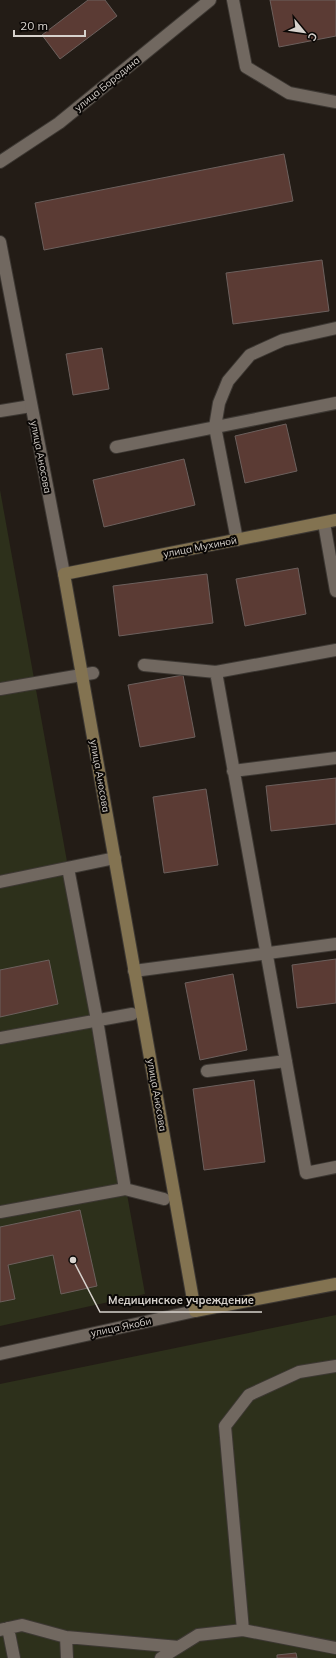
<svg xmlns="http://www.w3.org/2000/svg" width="336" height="1658" font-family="Mulish,sans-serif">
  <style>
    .green { fill: #2d301b }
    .building { fill: #5b3b34; stroke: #6c605d }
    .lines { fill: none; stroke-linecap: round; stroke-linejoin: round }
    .lane-casing { stroke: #3d3833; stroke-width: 14 }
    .street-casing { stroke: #3d3833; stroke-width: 14 }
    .secondary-casing { stroke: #3d3833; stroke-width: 14 }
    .lane { stroke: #716860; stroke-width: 12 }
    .street { stroke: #716860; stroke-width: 12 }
    .secondary { stroke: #837351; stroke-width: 12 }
    .labels { text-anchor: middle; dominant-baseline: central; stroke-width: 4; stroke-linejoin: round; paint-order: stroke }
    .street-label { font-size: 10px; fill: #d7d2cd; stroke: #0a0705 }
    .leader { fill: none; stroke: #d7d2cd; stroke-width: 1.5 }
    .callout-dot { fill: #d7d2cd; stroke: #0a0705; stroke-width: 1.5 }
    .callout-label { font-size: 11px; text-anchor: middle; font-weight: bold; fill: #d7d2cd; stroke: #0a0705; stroke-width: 4; stroke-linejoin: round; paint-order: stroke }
  </style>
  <rect width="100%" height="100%" fill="#231c16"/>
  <path class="green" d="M0,490L145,1294L0,1326Z
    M336,1315V1658H0V1384Z"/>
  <path class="building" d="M88,0H105L117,16L60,59L42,35Z
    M270,0H336V36L279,47Z
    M284,154L293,201L44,250L35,203Z
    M322,260L329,311L233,324L226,273Z
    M102,348L109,389L73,395L66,354Z
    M286,424L297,471L245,483L235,436Z
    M184,459L195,505L104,527L93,480Z
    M298,568L306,614L245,626L236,579Z
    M207,574L213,623L119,636L113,586Z
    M183,675L195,737L140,747L128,685Z
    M336,778V824L271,831L266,786Z
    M206,789L218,865L164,873L153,797Z
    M336,959V1003L297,1008L292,965Z
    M49,960L58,1004L0,1017V970Z
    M233,974L247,1050L200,1060L185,983Z
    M254,1080L265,1162L204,1170L193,1089Z
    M80,1210L97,1286L61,1294L53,1255L8,1265L15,1299L0,1302V1227Z
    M296,1653L297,1658H277V1655Z"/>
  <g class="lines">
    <g class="lane-casing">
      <path id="lane" d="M233,0L246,67L289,93L336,102
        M0,411L31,406
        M116,447L336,403
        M324,523L336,591
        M237,540L215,427L219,403L228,381L250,355L283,340L336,328
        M336,650L216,672L306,1173L336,1167
        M144,665L216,672
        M0,689L93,673
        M233,771L336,758
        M68,868L97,1020L125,1189L164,1199
        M0,882L115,858
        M134,971L336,944
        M0,1038L132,1014
        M207,1071L286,1061
        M0,1212L125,1189
        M8,1628L14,1658
        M0,1630L22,1625L66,1637L67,1658
        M243,1630L225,1426L249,1395L299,1372L336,1366
        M66,1637L179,1647
        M161,1658L198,1635L243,1630L336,1648"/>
    </g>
    <g class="street-casing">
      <path id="street" d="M0,162L59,123L210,0
        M0,242L64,574
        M0,1354L195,1311"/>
    </g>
    <g class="secondary-casing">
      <path id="secondary" d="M336,520L64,574L195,1311L336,1284"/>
    </g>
    <use href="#lane" class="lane"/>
    <use href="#street" class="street"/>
    <use href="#secondary" class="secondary"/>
  </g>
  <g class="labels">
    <g class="street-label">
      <text transform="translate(107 84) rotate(-39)">улица Бородина</text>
      <text transform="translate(41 457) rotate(79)">улица Аносова</text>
      <text transform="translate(200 547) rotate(-11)">улица Мухиной</text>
      <text transform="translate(100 776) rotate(80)">улица Аносова</text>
      <text transform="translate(157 1095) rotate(80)">улица Аносова</text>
      <text transform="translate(121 1327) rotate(-12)">улица Якоби</text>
    </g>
  </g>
  <path class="leader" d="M73 1260L100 1312H262"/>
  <circle class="callout-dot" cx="73" cy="1260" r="4"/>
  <g class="callout-label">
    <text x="181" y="1304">Медицинское учреждение</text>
  </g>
  <g transform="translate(304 32) rotate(119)" stroke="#0a0705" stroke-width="3" paint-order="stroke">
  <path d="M0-3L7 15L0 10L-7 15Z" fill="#d7d2cd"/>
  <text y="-6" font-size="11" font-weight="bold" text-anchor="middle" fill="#d7d2cd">С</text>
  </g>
  <path d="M14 30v6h71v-6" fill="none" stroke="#d7d2cd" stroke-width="2"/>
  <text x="20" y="30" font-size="12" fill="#d7d2cd" stroke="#0a0705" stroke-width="3" paint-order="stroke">20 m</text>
</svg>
